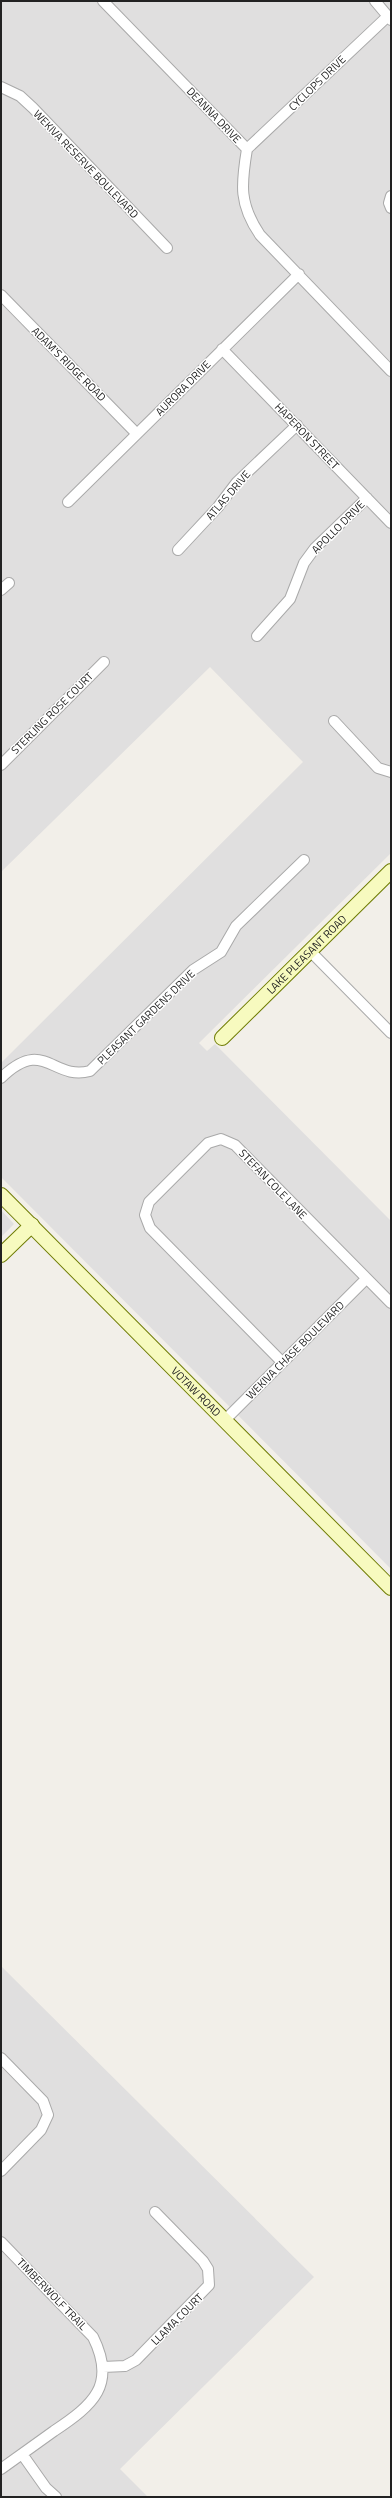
<svg xmlns="http://www.w3.org/2000/svg" width="392" height="2498" font-family="'Titillium Web',sans-serif">
  <style>
    .residential { fill: #e0dfdf }
    .lines { fill: none; stroke-linecap: round; stroke-linejoin: round }
    .street-casing { stroke: #a9a9a9; stroke-width: 12 }
    .secondary-casing { stroke: #707d05; stroke-width: 16 }
    .street { stroke: #fff; stroke-width: 10 }
    .secondary { stroke: #f7fabf; stroke-width: 14 }
    .labels { text-anchor: middle; dominant-baseline: central; stroke-width: 3; stroke-linejoin: round; paint-order: stroke }
    .street-label { font-size: 11px; fill: #222; stroke: #fff }
  </style>
  <rect width="100%" height="100%" fill="#f2efe9"/>
  <path class="residential" d="M1,1H391V853L199,1043L207,1051L215,1044L391,1221V1569L1,1177V1063L303,762L210,667L1,872Z
    M1,1210L14,1224L1,1237Z
    M1,1966L314,2277L120,2469L148,2497H1Z"/>
  <g class="lines">
    <g class="street-casing">
      <path id="street" d="M103,1L247,149
        M375,1L391,20
        M1,87L20,96L33,108L167,248
        M247,149C241,185 239,204 260,235L391,371
        M247,149L388,16
        M391,196L389,203L391,208
        M1,295L137,434
        M222,349L391,523
        M68,502L299,274
        M178,550L218,507L237,482L297,425
        M1,590L9,583
        M257,636L290,599L304,563L315,548L367,498
        M334,721L378,768L391,772
        M1,765L104,662
        M311,952L391,1033
        M1,1078C44,1036 52,1081 90,1071L193,970L221,952L236,926L304,860
        M282,1362L150,1228L145,1215L149,1202L208,1143L221,1139L235,1145L391,1303
        M225,1420L366,1279
        M1,2058L43,2101L48,2115L41,2130L1,2171
        M1,2242L93,2337C117,2385 93,2405 54,2431C36,2444 19,2456 1,2469
        M103,2367L125,2366L136,2360L209,2285L208,2269L203,2261L155,2212
        M22,2454L46,2488L56,2497"/>
    </g>
    <g class="secondary-casing">
      <g id="secondary">
        <path id="s1" d="M222,1038L391,871"/>
        <path id="s2" d="M1,1195L391,1588"/>
        <path d="M1,1255L32,1225"/>
      </g>
    </g>
    <use href="#street" class="street"/>
    <use href="#secondary" class="secondary"/>
  </g>
  <g class="labels">
    <g class="street-label">
      <text transform="translate(317 83) rotate(-44)">CYCLOPS DRIVE</text>
      <text transform="translate(214 115) rotate(46)">DEANNA DRIVE</text>
      <text transform="translate(86 164) rotate(46)">WEKIVA RESERVE BOULEVARD</text>
      <text transform="translate(69 364) rotate(45)">ADAM'S RIDGE ROAD</text>
      <text transform="translate(183 388) rotate(-45)">AURORA DRIVE</text>
      <text transform="translate(307 436) rotate(46)">HAPERON STREET</text>
      <text transform="translate(228 495) rotate(-49)">ATLAS DRIVE</text>
      <text transform="translate(338 527) rotate(-45)">APOLLO DRIVE</text>
      <text transform="translate(52 713) rotate(-45)">STERLING ROSE COURT</text>
      <text stroke="none"><textPath href="#s1" startOffset="119">LAKE PLEASANT ROAD</textPath></text>
      <text transform="translate(146 1017) rotate(-44)">PLEASANT GARDENS DRIVE</text>
      <text transform="translate(273 1184) rotate(46)">STEFAN COLE LANE</text>
      <text transform="translate(295 1350) rotate(-45)">WEKIVA CHASE BOULEVARD</text>
      <text stroke="none"><textPath href="#s2" startOffset="277">VOTAW ROAD</textPath></text>
      <text transform="translate(52 2294) rotate(46)">TIMBERWOLF TRAIL</text>
      <text transform="translate(177 2319) rotate(-45)">LLAMA COURT</text>
    </g>
  </g>
  <rect width="392" height="2498" fill="none" stroke="#222222" stroke-width="4"/>
</svg>
